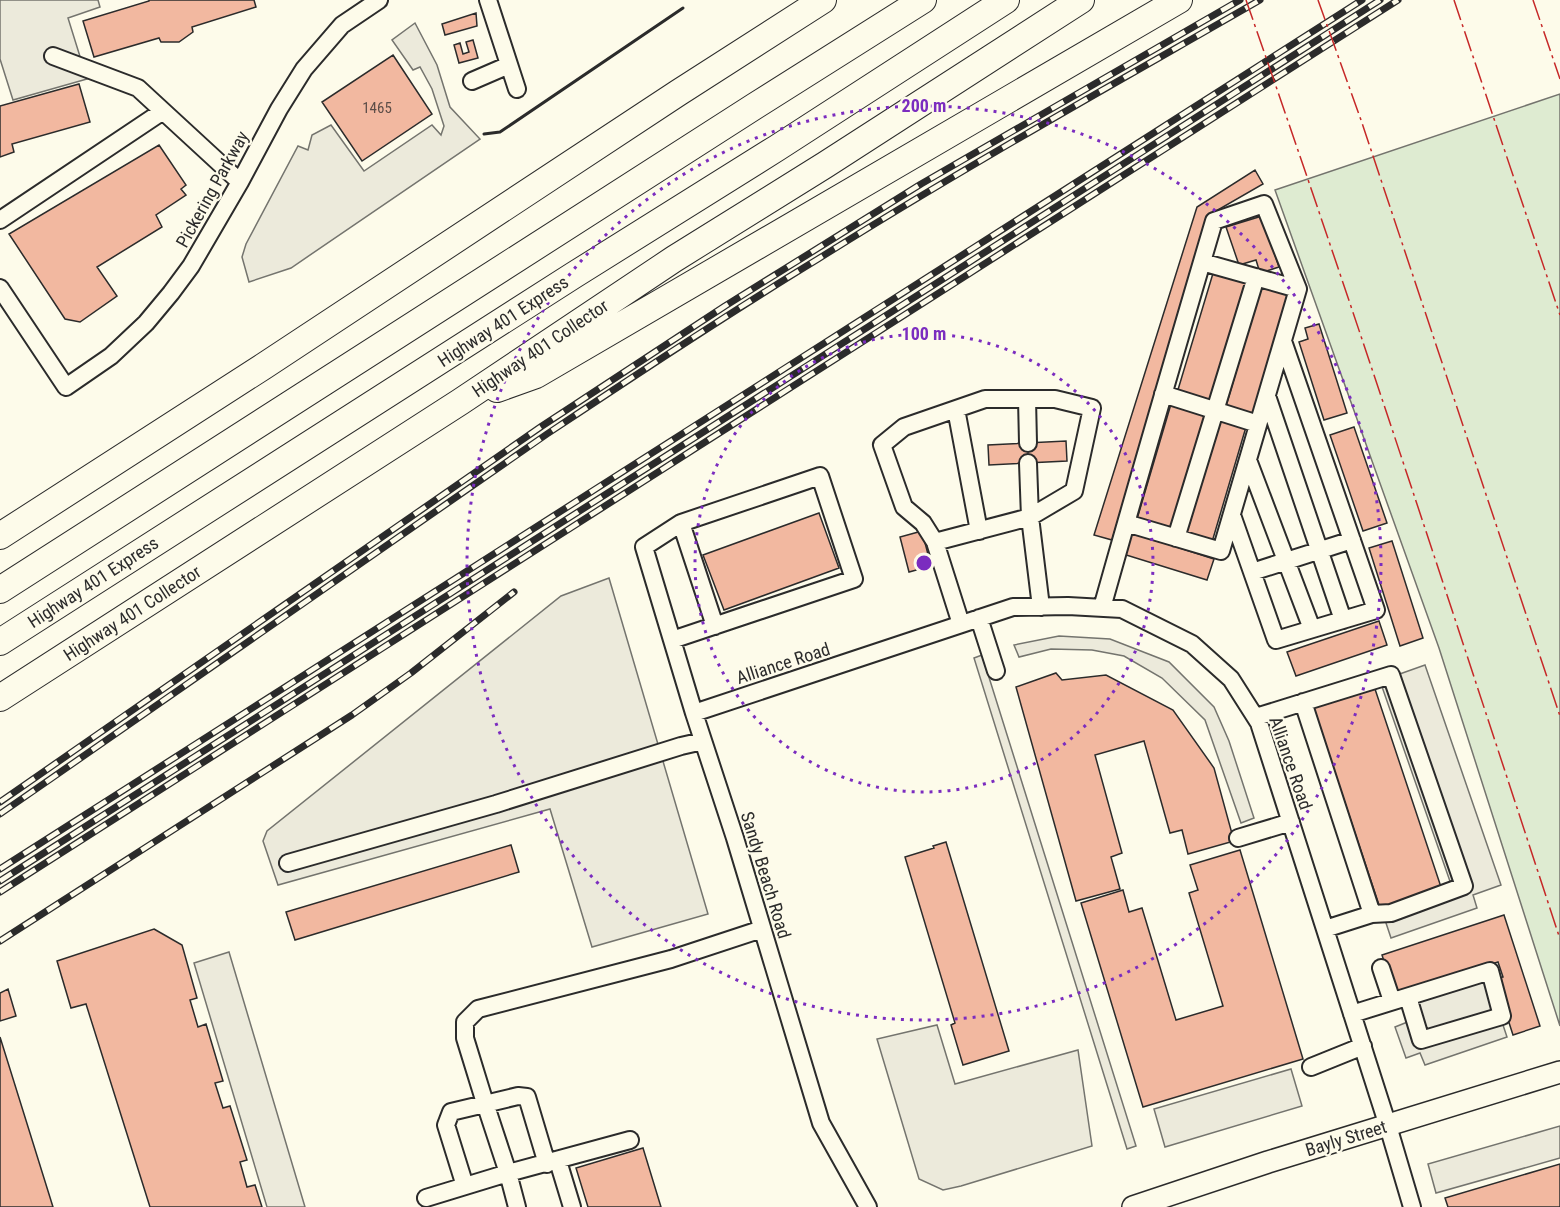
<svg xmlns="http://www.w3.org/2000/svg" width="1560" height="1207" font-family="'Roboto Condensed',sans-serif">
  <style>
    .green { fill: #deebd1; stroke: #74746e; stroke-width: 1.5 }
    .parking { fill: #eceadb; stroke: #74746e; stroke-width: 1.5 }
    .building { fill: #f2b8a0; stroke: #2b2b2b; stroke-width: 1.5 }
    .lines { fill: none; stroke-linecap: round; stroke-linejoin: round }
    .minor-casing { stroke: #2b2b2b; stroke-width: 20 }
    .major-casing { stroke: #2b2b2b; stroke-width: 24 }
    .highway-casing { stroke: #2b2b2b; stroke-width: 28 }
    .minor { stroke: #fdfbea; stroke-width: 16 }
    .major { stroke: #fdfbea; stroke-width: 21 }
    .highway { stroke: #fdfbea; stroke-width: 26 }
    .rail-casing { stroke: #2b2b2b; stroke-width: 7 }
    .rail { stroke: #fdfbea; stroke-width: 4.5; stroke-dasharray: 14; stroke-linecap: butt }
    .wall { stroke: #2b2b2b; stroke-width: 3 }
    .power { stroke: #c62828; stroke-width: 1.5; stroke-dasharray: 21 4.5 3 4.5; stroke-linecap: butt }
    .ring { fill: none; stroke: #7b2cbf; stroke-width: 3; stroke-dasharray: 3 6 }
    .labels { text-anchor: middle; dominant-baseline: central; stroke-width: 4.5; stroke-linejoin: round; paint-order: stroke }
    .number-label { font-size: 15px; fill: #5d4e48 }
    .street-label { font-size: 18px; fill: #2b2b2b; stroke: #fdfbea }
    .centre { fill: #7b2cbf; stroke: #fdfbea; stroke-width: 3 }
    .ring-label { font-size: 18px; text-anchor: middle; font-weight: bold; fill: #7b2cbf; stroke: #fdfbea; stroke-width: 4.5; stroke-linejoin: round; paint-order: stroke }
  </style>
  <rect width="100%" height="100%" fill="#fdfbea"/>
  <path class="green" d="M1560,94V1026L1439,648L1275,190Z"/>
  <path class="parking" d="M0,0H98L100,7L68,18L87,79L13,100L0,59Z
    M415,23L437,65L450,107L480,139L291,268L249,282L242,257L246,244L298,146L308,150L312,135L331,125L364,171L432,125L441,135L444,126L432,89L420,67L413,70L392,40Z
    M609,578L708,914L592,947L550,809L278,885L263,841L267,831L561,596Z
    M1059,636L1110,639L1169,662L1214,707L1229,741L1254,818L1241,823L1205,720L1162,678L1124,656L1092,650L1051,649L1019,657L1014,645Z
    M982,655L1136,1146L1127,1149L974,658Z
    M1425,665L1501,885L1473,895L1477,908L1391,938L1382,911L1452,887L1380,681Z
    M229,952L305,1207H267L194,963Z
    M1485,971L1507,1037L1425,1065L1420,1053L1406,1058L1395,1027L1410,1021L1403,999Z
    M937,1025L955,1084L1078,1050L1092,1146L961,1186L943,1190L919,1179L877,1039Z
    M1291,1069L1302,1106L1165,1147L1154,1109Z
    M1560,1126V1158L1436,1193L1428,1164Z"/>
  <path class="building" d="M149,0H254L256,7L192,27L193,32L179,42H161L159,38L94,57L83,21L149,1Z
    M476,13L477,26L445,35L442,24Z
    M473,40L478,58L459,63L454,45L460,43L463,54L469,52L466,42Z
    M393,55L432,114L362,161L322,102Z
    M79,84L90,122L12,144L14,152L0,157V106Z
    M159,145L186,185L181,189L186,195L156,215L162,227L97,267L117,296L80,322L65,319L9,234Z
    M1255,170L1263,184L1209,215L1112,540L1094,535L1197,207Z
    M1262,216L1279,267L1260,273L1256,260L1239,265L1226,227Z
    M1214,270L1248,280L1211,403L1177,393Z
    M1261,287L1289,295L1254,414L1226,406Z
    M1319,324L1347,413L1324,420L1299,342L1308,339L1305,328Z
    M1171,404L1206,414L1172,529L1137,519Z
    M1218,418L1246,427L1212,542L1184,534Z
    M1354,427L1387,523L1363,531L1330,435Z
    M1066,441L1067,461L989,465L988,445Z
    M819,513L839,568L724,610L703,555Z
    M922,531L931,566L909,572L900,537Z
    M1130,532L1214,559L1207,580L1123,554Z
    M1392,541L1423,638L1400,646L1369,548Z
    M1379,621L1387,645L1296,676L1287,652Z
    M1056,673L1062,680L1106,675L1173,710L1214,768L1234,841L1188,854L1182,830L1170,833L1144,741L1095,755L1122,853L1111,857L1120,889L1076,901L1016,687Z
    M1374,686L1441,887L1380,908L1313,707Z
    M946,842L1009,1051L963,1065L951,1025L955,1023L905,857L934,848L933,846Z
    M511,845L519,872L295,940L286,912Z
    M1240,850L1303,1059L1143,1107L1081,903L1123,890L1129,912L1142,908L1176,1020L1223,1006L1189,893L1198,890L1190,865Z
    M1504,915L1540,1026L1513,1035L1495,979L1503,977L1498,962L1395,996L1382,955Z
    M154,929L182,945L197,998L190,1000L198,1027L206,1024L223,1081L215,1083L223,1108L230,1106L247,1160L240,1162L247,1187L255,1185L262,1207H150L86,1004L71,1008L57,961Z
    M8,989L16,1016L0,1021V993Z
    M0,1037L53,1207H0Z
    M643,1148L661,1207H588L576,1168Z
    M1560,1164V1207H1448L1445,1198Z"/>
  <g class="lines">
    <g class="minor-casing">
      <path id="minor" d="M488,0L517,89
        M53,56L138,88L240,182
        M472,81L509,65
        M0,220L163,111
        M0,288L66,387L111,356L146,323L171,293L191,266L240,182L279,109L304,69L342,25L379,0
        M1163,394L1258,424
        M1267,396L1343,620
        M1027,399L1028,443
        M956,409L979,531
        M1248,460L1312,629
        M1028,463L1030,517L1041,607
        M1232,515L1276,640L1376,610L1283,341
        M681,523L715,626
        M1126,523L1221,551L1298,289
        M1176,538L1256,277
        M935,542L1030,517L1074,491L1092,408L1055,399H985L904,427L882,445L904,507L923,523L935,542L961,624
        M1252,572L1352,540
        M1102,608C1138,479 1176,350 1214,221L1264,204L1298,289L1202,262
        M979,618L996,671
        M672,640L854,579L820,476L681,523L644,547L694,713L735,838L821,1123L868,1207
        M1303,702L1372,914
        M694,713L1013,607L1068,606L1122,609L1192,644L1231,679L1259,723L1388,1126L1412,1207
        M1256,717L1391,675L1464,886L1391,913L1372,914L1325,929
        M1238,838L1291,822
        M288,863L496,804L681,746L703,741
        M1381,968L1392,1001
        M1352,1014L1490,971L1502,1016L1421,1040L1408,997
        M1311,1067L1363,1046
        M558,1161L572,1207
        M465,1186L446,1125L451,1112L518,1096L527,1097L547,1164
        M426,1198L508,1173L485,1103L465,1038V1022L478,1009L671,959L762,929
        M517,1207L508,1173L630,1140"/>
    </g>
    <g class="major-casing">
      <path id="major" d="M1133,1207L1268,1162L1560,1072"/>
    </g>
    <g class="highway-casing">
      <path id="highway" d="M497,389L536,375L1179,0
        M0,536L264,366L678,93L823,0
        M0,590L755,106L923,0
        M0,642L574,275L777,148L1006,0
        M0,698L460,402L674,259L825,165L1081,0"/>
    </g>
    <use href="#minor" class="minor"/>
    <use href="#major" class="major"/>
    <use href="#highway" class="highway"/>
    <g class="rail-casing">
      <path id="rail" d="M0,802L542,426L725,306L921,184L1240,0
        M0,814L547,434C637,374 726,315 818,259C963,168 1112,85 1260,0
        M0,869L1362,0
        M0,881L1380,0
        M0,892L1398,0
        M0,941L352,715L411,673L514,592"/>
    </g>
    <use href="#rail" class="rail"/>
    <path class="wall" d="M484,134L500,132L683,8"/>
    <path class="power" d="M1246,0C1355,312 1457,625 1560,939
      M1318,0L1361,120L1560,716
      M1454,0L1560,315
      M1533,0L1560,79"/>
  </g>
  <g class="ring">
    <circle cx="924" cy="563" r="229"/>
    <circle cx="924" cy="563" r="457"/>
  </g>
  <g class="labels">
    <g class="number-label">
      <text x="377" y="108">1465</text>
    </g>
    <g class="street-label">
      <text transform="translate(212 189) rotate(-61)">Pickering Parkway</text>
      <text transform="translate(503 321) rotate(-33)">Highway 401 Express</text>
      <text transform="translate(540 348) rotate(-34)">Highway 401 Collector</text>
      <text transform="translate(93 582) rotate(-33)">Highway 401 Express</text>
      <text transform="translate(132 613) rotate(-33)">Highway 401 Collector</text>
      <text transform="translate(783 663) rotate(-18)">Alliance Road</text>
      <text transform="translate(1291 763) rotate(71)">Alliance Road</text>
      <text transform="translate(766 875) rotate(73)">Sandy Beach Road</text>
      <text transform="translate(1346 1138) rotate(-17)">Bayly Street</text>
    </g>
  </g>
  <circle cx="924" cy="563" r="9" class="centre"/>
  <g class="ring-label">
    <text x="924" y="112">200 m</text>
    <text x="924" y="340">100 m</text>
  </g>
</svg>
